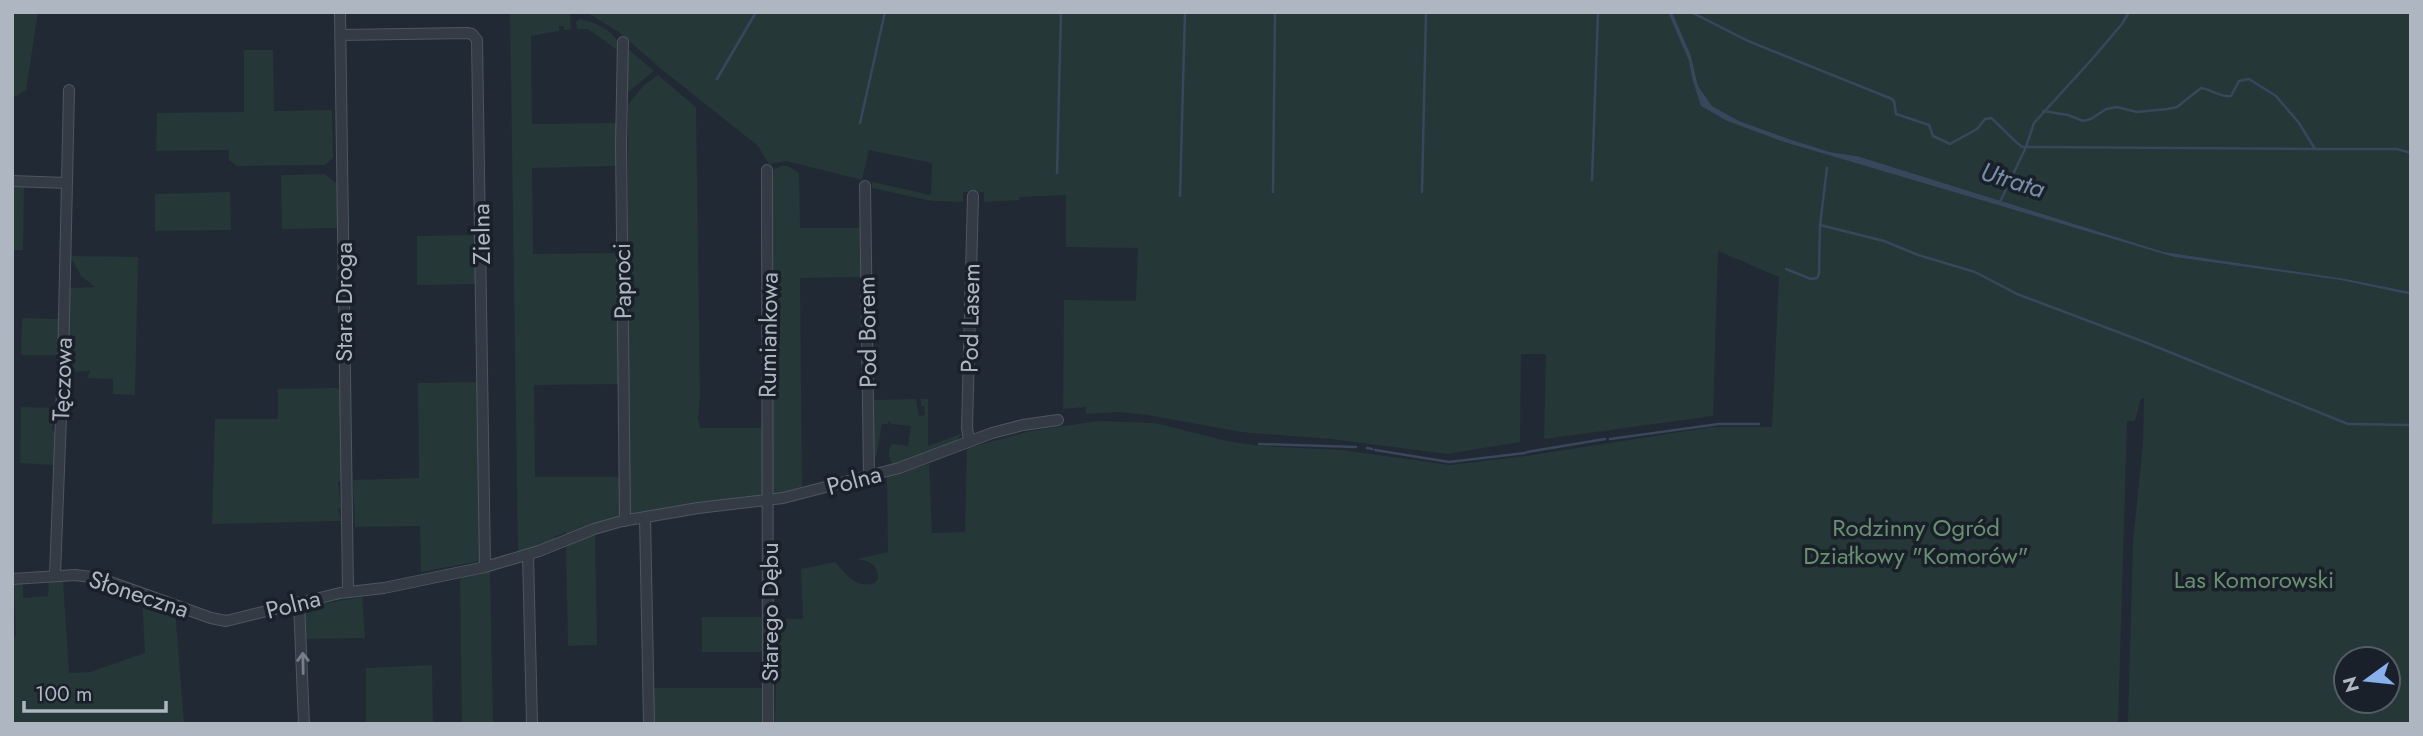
<svg xmlns="http://www.w3.org/2000/svg" width="2423" height="736" font-family="Jost,sans-serif">
  <style>
    .green { fill: #263737; fill-rule: evenodd }
    .water { fill: #38475c }
    .lines { fill: none; stroke-linecap: round; stroke-linejoin: round }
    .stream { stroke: #38475c; stroke-width: 2.5 }
    .minor-casing { stroke: #4e5660; stroke-width: 12 }
    .minor { stroke: #343b45; stroke-width: 10 }
    .oneway { stroke: #777f8a }
    .labels { text-anchor: middle; dominant-baseline: central; stroke-width: 7; stroke-linejoin: round; paint-order: stroke }
    .street-label { font-size: 24px; fill: #aeb6c2; stroke: #1a2029 }
    .park-label { font-size: 24px; fill: #689070; stroke: #1a2029 }
    .water-label { font-size: 26px; font-style: italic; fill: #798ea8; stroke: #1a2029 }
  </style>
  <rect width="100%" height="100%" fill="#212934"/>
  <path class="green" d="M12,12H38L26,90L12,98Z
    M510,12H570V14L571,29L564,30V26H559V31L531,36L532,124L617,123V166L532,168L533,254L619,253L621,384L534,385L535,477H621V511L616,519L568,536L566,532L554,537L555,541L518,553Z
    M586,12H1668L1689,61L1692,78L1706,109L1727,121L1784,142L2174,257L2340,280L2411,295V724H2128L2133,542L2143,443L2144,398H2141L2135,421H2127L2118,724H775L777,625L775,624V619H803L801,569L835,562C847,575 856,589 875,583L878,579C878,564 870,561 857,559L888,552L887,477L929,464L932,533L965,532L967,448L1031,431L1098,421L1155,423L1227,441L1260,446L1342,450L1450,465L1526,456L1712,427H1772L1779,277L1718,251L1713,416L1544,439L1546,354H1521L1520,442L1447,454L1331,439L1241,432L1148,415L1119,412L1086,414V407L1063,409L1064,300L1136,301L1138,248L1066,247V195L1020,197L1019,200L984,202V192H963V202L932,201L872,188V182L931,195L932,163L869,150L862,180L786,161L769,164L758,146L660,68L619,32ZM2346,659H2388V701H2346Z
    M1672,12H2411V292L2346,279L2164,252L1857,156L1830,152L1792,140L1739,121L1712,106L1698,86L1691,56Z
    M579,19C594,21 616,31 620,48C621,56 620,67 620,76H617V50L588,29H577L576,22Z
    M627,48L654,71L629,91H627Z
    M244,50H273L274,111L332,110L333,158L325,165L237,166L229,160V150L156,151L157,113L244,112Z
    M658,75L696,107L700,398C699,399 699,414 698,418L700,428H763V498L700,502L628,515V105L643,86Z
    M781,166H788L799,173L800,228H861V277L800,278L802,490L778,495L775,494L772,485V177L774,169Z
    M325,174L339,186V228L282,229L281,175Z
    M12,186H24L23,250H12Z
    M230,192L231,230L155,231V194Z
    M477,235L478,284L417,285V236Z
    M70,256L138,257L135,395L113,394V379L87,378L90,371L74,372L67,370L69,288L95,287L81,276Z
    M22,318L60,319V355H21Z
    M479,382L480,561L421,572L420,526L355,527L353,480L419,478L418,383Z
    M337,388L341,391L342,470L341,481L338,482L341,508L338,509L341,521L212,524L215,419H278V389Z
    M916,399L919,416L925,415L924,406H921V399H928V446L963,433L956,441L894,466C888,459 887,452 892,444L908,446L911,426L891,424L889,421L888,424H882L876,457L874,456L873,400Z
    M21,407L57,408L56,420L53,423L52,429L56,435L55,465L20,463Z
    M595,533L597,645L568,646L566,546Z
    M490,571L493,724H462L460,580L462,578Z
    M63,580L69,673L90,672L145,653L142,598L175,609L184,724H12V637L16,636L14,585L23,584V598L48,596L49,581Z
    M362,597L365,638L306,639L304,607Z
    M702,617H763V652H702Z
    M432,665L433,724H366V668Z
    M652,688H762V723L653,724Z"/>
  <path class="water" d="M1668,12H1672L1691,56L1698,86L1712,106L1739,121L1792,140L1830,152L1857,156L2164,252L2346,279L2411,292V295L2340,280L2174,257L1784,142L1727,121L1701,106L1692,78L1689,61Z"/>
  <g class="lines">
    <path class="stream" d="M1691,12L1748,41L1892,99L1894,101L1896,114L1929,125L1933,136L1950,144L1977,129L1985,119L1991,118C2002,127 2011,139 2022,147L2315,149
      M717,79L756,12
      M2043,111L2068,115L2083,121L2091,119L2106,109L2117,107L2137,112L2168,109L2177,107L2201,88C2211,89 2221,98 2231,96L2239,81L2249,79L2276,96L2299,123L2315,149H2397L2411,153
      M860,123L885,12
      M1057,173L1061,12
      M1592,180L1598,12
      M1273,192L1275,12
      M1422,192L1426,12
      M1180,196L1185,12
      M2000,202L2026,147L2034,123L2093,58L2122,24L2129,12
      M1820,225L1884,241L1918,255L1975,272L2017,294L2147,343L2348,424L2411,425
      M1786,269L1811,279L1817,278L1819,274L1820,225L1827,168
      M1610,439L1719,424H1759
      M1259,444L1356,447
      M1367,448L1372,449
      M1375,450L1449,462L1525,453
      M1527,452L1605,439"/>
    <g class="minor-casing">
      <path id="minor" d="M340,12L348,591
        M340,35L467,33L472,34L477,40L485,567
        M623,42L621,144L625,521
        M767,170L768,724
        M12,181L67,183
        M865,186L869,477
        M969,440L967,428L973,196
        M645,517L649,724
        M528,554L532,724
        M55,575L63,364L69,90
        M12,579L75,575L99,578L211,618L226,621L340,593L384,588L485,567L539,551L594,529L622,521L698,508L783,498L899,468L992,433L1023,425L1058,420
        M299,602L304,724"/>
    </g>
    <use href="#minor" class="minor"/>
  </g>
  <defs><path id="oneway-shaft" d="M-6 0H5M1.5-3L5.5 0L1.5 3" fill="none" stroke-width="1.6" stroke-linecap="round" stroke-linejoin="round" transform="scale(1.75)"/></defs>
  <use class="oneway" href="#oneway-shaft" transform="translate(303 663) rotate(-91)"/>
  <g class="labels">
    <g class="street-label">
      <text transform="translate(481 234) rotate(-91)">Zielna</text>
      <text transform="translate(622 281) rotate(-91)">Paproci</text>
      <text transform="translate(343 302) rotate(-90)">Stara Droga</text>
      <text transform="translate(970 318) rotate(-89)">Pod Lasem</text>
      <text transform="translate(867 332) rotate(-91)">Pod Borem</text>
      <text transform="translate(768 335) rotate(-89)">Rumiankowa</text>
      <text transform="translate(62 379) rotate(-88)">Tęczowa</text>
      <text transform="translate(854 480) rotate(-15)">Polna</text>
      <text transform="translate(139 594) rotate(18)">Słoneczna</text>
      <text transform="translate(293 604) rotate(-14)">Polna</text>
      <text transform="translate(769 612) rotate(-90)">Starego Dębu</text>
    </g>
    <g class="park-label">
      <text x="1916" y="527">Rodzinny Ogród<tspan x="1916" dy="28">Działkowy "Komorów"</tspan></text>
      <text x="2254" y="579">Las Komorowski</text>
    </g>
    <g class="water-label">
      <text transform="translate(2013 180) rotate(17)">Utrata</text>
    </g>
  </g>
  <rect width="2423" height="736" fill="none" stroke="#aeb6c2" stroke-width="28"/>
  <g transform="translate(2367 680) rotate(255)"><circle r="33" fill="#1a2029" stroke="#555c66" stroke-width="2"/>
  <path d="M0-5L12 26L0 18L-12 26Z" fill="#87b1ee"/>
  <text y="-10" font-size="19" font-weight="bold" text-anchor="middle" fill="#aeb6c2">N</text>
  </g>
  <path d="M24 701v10h142v-10" fill="none" stroke="#aeb6c2" stroke-width="3.5"/>
  <text x="35" y="701" font-size="21" fill="#aeb6c2" stroke="#1a2029" stroke-width="5" paint-order="stroke">100 m</text>
</svg>
